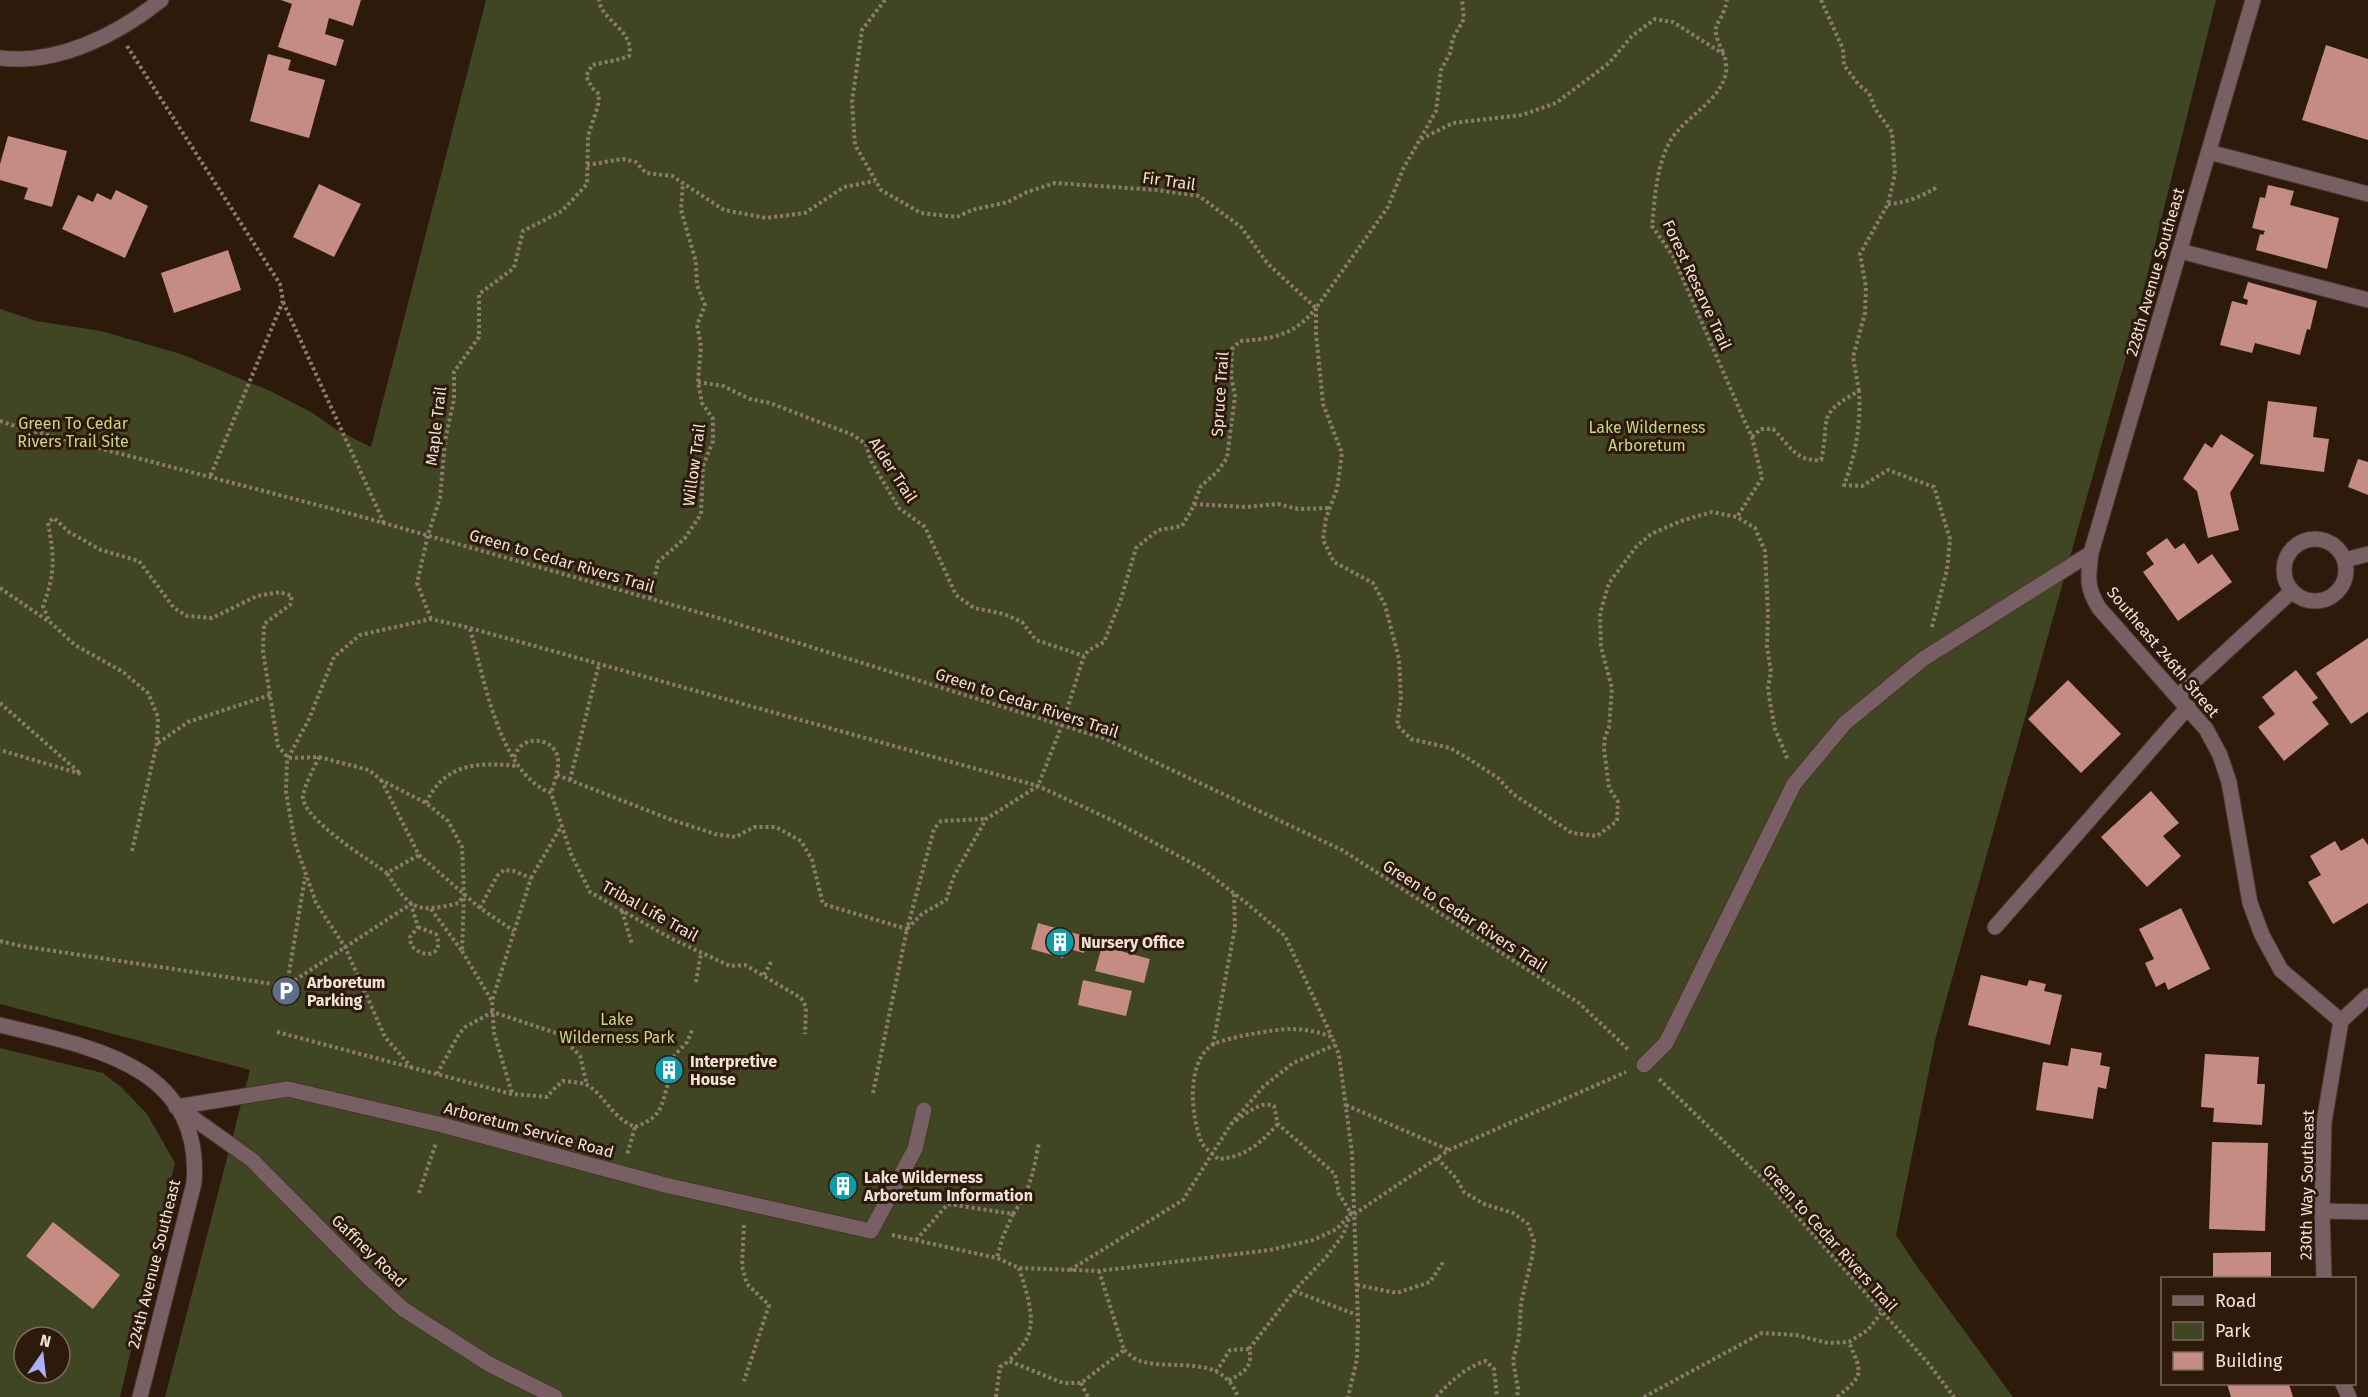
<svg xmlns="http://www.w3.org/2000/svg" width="2368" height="1397" font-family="'Fira Sans',sans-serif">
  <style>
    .green { fill: #404523; fill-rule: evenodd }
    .building { fill: #c58c84 }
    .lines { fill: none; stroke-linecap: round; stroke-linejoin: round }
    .minor-casing { stroke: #493628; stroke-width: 17 }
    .path { stroke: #8c7b6e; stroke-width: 4; stroke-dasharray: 3 3; stroke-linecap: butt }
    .minor { stroke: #775f63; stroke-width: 15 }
    .labels { text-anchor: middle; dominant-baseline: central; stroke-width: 6; stroke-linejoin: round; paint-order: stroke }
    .street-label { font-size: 16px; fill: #f0e2d8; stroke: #2e1a0b }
    .park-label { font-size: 16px; fill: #cad78a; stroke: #2e1a0b }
    .poi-label { font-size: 16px; font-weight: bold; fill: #f0e2d8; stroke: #2e1a0b; text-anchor: start }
  </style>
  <rect width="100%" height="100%" fill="#2e1a0b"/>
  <path class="green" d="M486,0H2216L2133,332L1936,1036L1896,1235L1916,1265L2013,1397H165L250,1070L0,1004V309L36,321L101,331L181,354L270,391L311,412L337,430L371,447Z
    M0,1048L103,1073L122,1088L147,1114L175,1163L120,1397H0ZM24,1337H60V1373H24Z"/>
  <path class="building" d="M281,0H361L353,26L329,18L325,34L344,40L336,66L278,47L292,4Z
    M2326,45L2368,59V140L2302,120Z
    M268,54L291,60L288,70L325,80L309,138L250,121Z
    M8,136L67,151L52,207L24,199L28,188L0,180V164Z
    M319,184L361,204L334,257L293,237Z
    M2268,185L2294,191L2290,205L2339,218L2327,269L2256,250L2260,234L2263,235L2265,231L2252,228L2260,197L2265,198Z
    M116,190L148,206L125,258L62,229L78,195L93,202L97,193L111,200Z
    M228,250L241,290L174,313L161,273Z
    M2248,282L2317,301L2310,330L2307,329L2300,355L2255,343L2252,353L2220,345L2232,301L2247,305L2248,300L2243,298Z
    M2268,401L2317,407L2313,437L2329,439L2324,472L2260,464Z
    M2221,434L2254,455L2230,493L2239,530L2208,538L2197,491L2183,479L2205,443L2212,448Z
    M2358,459L2368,462V495L2348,487Z
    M2167,538L2175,549L2184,543L2198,564L2212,554L2232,582L2178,621L2143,572L2154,564L2146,553Z
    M2368,638V712L2351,724L2316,673Z
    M2296,670L2318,698L2312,702L2329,724L2284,761L2258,727L2275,714L2262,697Z
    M2068,680L2121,734L2081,773L2028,719Z
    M2151,791L2179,823L2163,836L2181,856L2147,887L2101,837Z
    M2363,838L2368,845V903L2333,924L2308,882L2321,875L2310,856L2335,841L2341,851Z
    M2181,908L2210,969L2168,990L2165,982L2156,987L2145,963L2154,959L2139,929Z
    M1038,923L1088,937L1084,953L1065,948L1063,958L1031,949Z
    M1102,946L1150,959L1144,983L1095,971Z
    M1981,975L2027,986L2029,980L2046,984L2044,991L2062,995L2050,1045L1968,1025Z
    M1083,980L1132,991L1126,1016L1078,1005Z
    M2071,1048L2102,1053L2100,1065L2110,1067L2106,1089L2098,1087L2093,1119L2036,1110L2043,1062L2068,1066Z
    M2205,1054L2259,1057L2257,1084H2265L2262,1125L2213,1122L2214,1108L2201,1107Z
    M656 1070a13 13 0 1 1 26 0a13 13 0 1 1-26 0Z
    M2212,1142L2268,1143L2265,1231L2209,1229Z
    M836,1172L856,1178L849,1200L829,1194Z
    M53,1222L120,1275L93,1309L26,1256Z
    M2271,1252V1278H2213V1253Z
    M2227,1384H2289L2293,1397H2231Z"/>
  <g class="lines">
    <g class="minor-casing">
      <path id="minor" d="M2253,0L2091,553C2088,577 2086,587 2099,608L2206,729L2220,755L2229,782L2250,903L2262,935L2281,970L2341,1021
        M0,58C58,65 117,35 161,0
        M2209,152L2368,194
        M2180,251L2368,300
        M2284 570a31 31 0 1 1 62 0a31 31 0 1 1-62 0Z
        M2345,560L2368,554
        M2179,695L2292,591
        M1995,927L2188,707
        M2341,1021L2368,996
        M0,1025C89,1047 203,1064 194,1183L140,1397
        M1644,1065L1666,1043L1794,784L1845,723L1923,659L2091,553
        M176,1107L288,1089L442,1125L665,1185L871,1231L915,1149L924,1110
        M179,1108L252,1160L365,1274L403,1309L489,1364L555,1397
        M2322,1211L2368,1212
        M2324,1278L2322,1211L2324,1122L2341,1021
        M2343,1384L2349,1397"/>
    </g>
    <path class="path" d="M885,0L862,30L852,102L855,145L881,190L921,213L957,217L972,210L1008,202L1027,192L1055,183L1157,190L1199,196L1241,227L1268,264L1316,308L1388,207L1403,169L1436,111L1441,70L1450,53L1453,38L1464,19L1462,0
      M1821,0L1843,49L1844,65L1858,84L1869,93L1875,109L1892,132L1895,174L1888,204L1860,254L1866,287L1865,313L1853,357L1859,391
      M127,46L280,284L283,301L210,477
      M1723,52C1707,21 1722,27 1727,0
      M1421,139L1453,123L1522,115L1556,103L1609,63L1632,36L1655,19L1673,22L1725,55C1725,60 1727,68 1726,73C1719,104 1682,117 1668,145C1656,170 1655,198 1652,226L1673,256L1745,422L1752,437L1762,478L1737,517
      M587,165L623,159L636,162L646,173L672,176L724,210L766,218L805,213L844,187L875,181
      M1888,204C1902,204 1927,195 1938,186
      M283,302L384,523
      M1316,308V333L1323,404L1342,453L1337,489L1326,518L1323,540L1334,562L1373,583L1385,605L1399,659L1401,699L1397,725L1411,739L1450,748L1469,759L1498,778L1513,794L1572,833L1597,836L1617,821L1618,802L1609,788L1604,748L1605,737L1609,727L1612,688L1601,647L1600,613L1609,583L1636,547L1651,534L1681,521L1712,512L1737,517L1755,528L1765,551L1768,613L1767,647L1771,672L1768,687L1770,702L1775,729L1788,760
      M698,382L723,386L750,399L770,403L853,435L866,444L871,461L899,508L925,527L956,595L974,608L1004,614L1022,622L1036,640L1084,656
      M0,421L18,427L352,514L715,617L1106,739L1342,850L1579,1003L1630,1051
      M1752,437L1761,429H1773C1790,445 1795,462 1821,460C1831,418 1814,416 1859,391C1861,424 1856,454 1844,485L1862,486L1888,470L1934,487L1950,539L1947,570L1931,630
      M1194,504L1245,507L1278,504L1298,509L1330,508
      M0,588L48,621
      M650,598L658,562L685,538L701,514L703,466L713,441V419L702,403L698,382L701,346L697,325L705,305L697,285L696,262L681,210L683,183
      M431,619L417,583L428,535L440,498L445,441L454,399V372L479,337V294L514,268L523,231L562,211L587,184L588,136L598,106L599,94L592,88L586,76L592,65L621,59L629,56C635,30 602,22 599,0
      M470,629C484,677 499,773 551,793L571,854L590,892L670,938L730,966L745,965L801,998L806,1007L805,1034
      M0,703L81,774L0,750
      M158,743L188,722L270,695
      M319,757C314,768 305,784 303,796C301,818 369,860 387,873L419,855
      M514,757C516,753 518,748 522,745C536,735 557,743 558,760C559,771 554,783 551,793
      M557,775L672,820L715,834L736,837L754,827H776L801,841L812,860L823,904L907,929L934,829L941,821L986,819
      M381,780L419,855L480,908L514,931
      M570,780L599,664
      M426,803C445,763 477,762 517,766
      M132,851L157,743L158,717L148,693L123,672L75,645L49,621L43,606C56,571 54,558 48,522L54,518L69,532L101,550L139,561L174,608L187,616L212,618L257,596L280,592L292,596L290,605L264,624L263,651L278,746L288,758L319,757L369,770L381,780L426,803L448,821L462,847L464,895L459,903C416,914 410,909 387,873
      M531,878L562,825
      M480,908L497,876L504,870L514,871L531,878L492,1001L494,1033L512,1093
      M431,909L462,951L464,896
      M622,911L632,944
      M0,941L21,946L286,986L411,904L418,927L410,937L411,945C424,960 445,956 436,934L418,927
      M462,951L492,1001
      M764,975L771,962
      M696,982L701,953
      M287,985L305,877
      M277,1032L512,1094L547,1097L553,1090L563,1081C570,1082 581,1082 587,1085C604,1094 611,1117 635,1127L627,1155
      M1213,1045L1235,927L1234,893
      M673,1057L687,1042L693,1028
      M412,1068L385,1037L345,947L316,903L295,843L286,792L287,760L309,719L334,657L360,635L431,619L470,628L1038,786L1116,822L1201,868L1249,905L1285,936L1332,1037
      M437,1074L459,1034L465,1027L493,1012L559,1034L580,1056L587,1085
      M1659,1079L1768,1184L1928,1363L1954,1397
      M873,1093L907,929L922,914L946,900L954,876L986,819L1038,786L1062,725L1084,656L1089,650L1104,642L1120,602L1136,548L1158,530L1182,526L1191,511L1201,486L1217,472L1227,458L1235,396L1231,376L1232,349L1240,341C1273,339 1295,335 1316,308
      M1346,1105L1449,1150
      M1231,1124C1242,1117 1261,1099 1274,1106L1278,1124L1335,1174L1339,1194L1351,1213L1343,1235L1327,1256L1294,1291L1249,1349
      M1278,1124C1259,1144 1246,1157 1218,1159C1213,1154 1205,1149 1202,1143C1191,1118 1185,1060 1214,1044C1229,1037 1275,1029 1291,1029C1305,1029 1319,1032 1332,1037L1339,1055L1352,1153L1358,1320L1357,1359L1348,1397
      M635,1127C661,1117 661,1109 668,1083
      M1437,1158L1456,1178L1464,1192L1484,1204L1513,1213L1528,1224L1534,1241L1532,1257L1521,1303L1519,1337L1513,1360L1518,1389L1517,1397
      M419,1193L436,1143
      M1013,1214C1030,1191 1034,1170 1039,1142
      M744,1225L742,1266L747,1284L769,1305L744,1381
      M892,1235L997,1258L1019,1268L1099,1271L1270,1250L1313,1240L1337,1229L1351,1213L1353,1215L1449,1150L1626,1072
      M916,1240L948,1204L1013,1214L1002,1239L997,1258
      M1019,1268C1025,1288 1037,1318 1027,1338C1023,1346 1015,1354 1009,1361L1063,1383H1081L1124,1350L1099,1271
      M1070,1270L1183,1200L1231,1124L1264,1086L1293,1063L1335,1045
      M1357,1285L1397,1293L1430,1282L1444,1261
      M1294,1291L1357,1315
      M1124,1350C1130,1355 1136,1361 1144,1362C1178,1370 1222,1354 1238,1397
      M1216,1372L1230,1350L1249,1349C1254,1367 1242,1374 1227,1381
      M1081,1383L1088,1397
      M996,1397L1000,1367L1009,1361
      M1436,1397C1451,1381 1466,1367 1486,1361L1494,1369L1497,1397
      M1644,1397L1762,1333L1796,1335L1828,1343L1849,1342L1868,1330L1881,1313
      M1837,1397C1865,1375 1862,1373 1849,1342"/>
    <use href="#minor" class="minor"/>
  </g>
  <defs>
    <g id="building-disc" transform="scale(1.5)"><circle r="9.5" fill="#0f9aa8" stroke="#2e1a0b"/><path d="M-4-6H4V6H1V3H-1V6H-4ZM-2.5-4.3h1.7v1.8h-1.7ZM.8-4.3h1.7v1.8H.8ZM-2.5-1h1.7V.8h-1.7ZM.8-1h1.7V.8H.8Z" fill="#fff"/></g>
    <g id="parking-disc" transform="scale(1.5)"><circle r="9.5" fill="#5c6f8a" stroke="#2e1a0b"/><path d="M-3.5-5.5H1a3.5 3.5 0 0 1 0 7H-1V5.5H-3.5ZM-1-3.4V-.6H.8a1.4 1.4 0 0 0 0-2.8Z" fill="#fff"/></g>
  </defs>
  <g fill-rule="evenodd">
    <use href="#building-disc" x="1060" y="942"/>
    <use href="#parking-disc" x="286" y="991"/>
    <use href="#building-disc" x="669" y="1070"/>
    <use href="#building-disc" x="843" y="1186"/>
  </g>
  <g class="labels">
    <g class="street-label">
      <text transform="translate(1169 181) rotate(8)">Fir Trail</text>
      <text transform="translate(2155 272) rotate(-74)">228th Avenue Southeast</text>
      <text transform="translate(1697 285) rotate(65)">Forest Reserve Trail</text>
      <text transform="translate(1220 394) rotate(-86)">Spruce Trail</text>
      <text transform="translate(436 426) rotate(-83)">Maple Trail</text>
      <text transform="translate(694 465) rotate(-82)">Willow Trail</text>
      <text transform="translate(893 470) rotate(57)">Alder Trail</text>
      <text transform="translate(562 561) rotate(16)">Green to Cedar Rivers Trail</text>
      <text transform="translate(2163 652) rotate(50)">Southeast 246th Street</text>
      <text transform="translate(1027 703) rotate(18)">Green to Cedar Rivers Trail</text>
      <text transform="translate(650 911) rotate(29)">Tribal Life Trail</text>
      <text transform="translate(1465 916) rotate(33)">Green to Cedar Rivers Trail</text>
      <text transform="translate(529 1130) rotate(15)">Arboretum Service Road</text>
      <text transform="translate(2307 1185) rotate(-89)">230th Way Southeast</text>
      <text transform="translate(1830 1238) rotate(48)">Green to Cedar Rivers Trail</text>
      <text transform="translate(369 1251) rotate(44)">Gaffney Road</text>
      <text transform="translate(154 1264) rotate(-76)">224th Avenue Southeast</text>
    </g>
    <g class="park-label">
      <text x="73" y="423">Green To Cedar<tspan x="73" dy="18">Rivers Trail Site</tspan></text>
      <text x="1647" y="427">Lake Wilderness<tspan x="1647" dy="18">Arboretum</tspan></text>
      <text x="617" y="1019">Lake<tspan x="617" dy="18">Wilderness Park</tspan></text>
    </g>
    <g class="poi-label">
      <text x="1081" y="942">Nursery Office</text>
      <text x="307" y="982">Arboretum<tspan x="307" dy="18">Parking</tspan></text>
      <text x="690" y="1061">Interpretive<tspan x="690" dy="18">House</tspan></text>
      <text x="864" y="1177">Lake Wilderness<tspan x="864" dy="18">Arboretum Information</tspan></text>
    </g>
  </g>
  <rect x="2161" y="1277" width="195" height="108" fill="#2e1a0b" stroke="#7c6a5d" stroke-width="1.5"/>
  <rect x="2173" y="1296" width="30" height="9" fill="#775f63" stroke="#7c6a5d" stroke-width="1.5"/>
  <text x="2215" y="1307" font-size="18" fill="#f0e2d8">Road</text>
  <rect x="2173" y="1322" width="30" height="18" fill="#404523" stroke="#7c6a5d" stroke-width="1.5"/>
  <text x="2215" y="1337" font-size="18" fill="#f0e2d8">Park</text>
  <rect x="2173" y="1352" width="30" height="18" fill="#c58c84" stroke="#7c6a5d" stroke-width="1.5"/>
  <text x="2215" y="1367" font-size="18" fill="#f0e2d8">Building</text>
  <g transform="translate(42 1355) rotate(14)"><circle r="28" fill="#2e1a0b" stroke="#7c6a5d" stroke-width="1.5"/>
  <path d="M0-4.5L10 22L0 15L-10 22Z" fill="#afaefa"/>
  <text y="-9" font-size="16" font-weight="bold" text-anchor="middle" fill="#f0e2d8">N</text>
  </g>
</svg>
